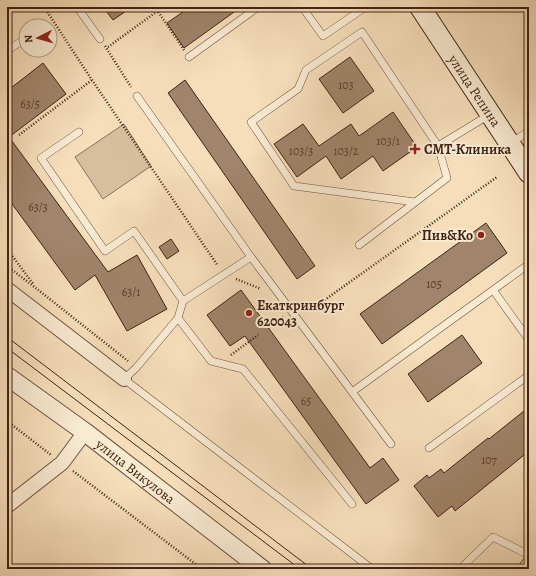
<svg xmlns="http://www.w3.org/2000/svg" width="536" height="576" font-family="Alegreya,serif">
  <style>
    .green { fill: #d7be9e; stroke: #8c705a }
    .building { fill: #a0846b; stroke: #422215 }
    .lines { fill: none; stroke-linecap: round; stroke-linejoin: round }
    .service-casing { stroke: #6f513e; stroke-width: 8 }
    .minor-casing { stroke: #6f513e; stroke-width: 16 }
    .tertiary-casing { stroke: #6f513e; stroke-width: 20 }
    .secondary-casing { stroke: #422215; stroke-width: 22 }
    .path { stroke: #422215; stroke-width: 2.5; stroke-dasharray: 1 2; stroke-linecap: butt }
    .service { stroke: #f9ead2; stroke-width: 7 }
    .minor { stroke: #f9ead2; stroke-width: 14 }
    .tertiary { stroke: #f9ead2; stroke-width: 18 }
    .secondary { stroke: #f9ead2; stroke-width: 20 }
    .tram { stroke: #422215; stroke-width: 1 }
    .poi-dot { fill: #8f2418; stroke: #f9ead2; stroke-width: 1.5 }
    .labels { text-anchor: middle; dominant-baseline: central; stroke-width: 4; stroke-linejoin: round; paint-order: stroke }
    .number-label { font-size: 12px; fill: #5a3a2a }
    .street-label { font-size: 14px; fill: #422215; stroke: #f9ead2 }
    .poi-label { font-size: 14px; font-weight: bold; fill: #422215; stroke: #f9ead2; text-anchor: start }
  </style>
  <rect width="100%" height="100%" fill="#f6deba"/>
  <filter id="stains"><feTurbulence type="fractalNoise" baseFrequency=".005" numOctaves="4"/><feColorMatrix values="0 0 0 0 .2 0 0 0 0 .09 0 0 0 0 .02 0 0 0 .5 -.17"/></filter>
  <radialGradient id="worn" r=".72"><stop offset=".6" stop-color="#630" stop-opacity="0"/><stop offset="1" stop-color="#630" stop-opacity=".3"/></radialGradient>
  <path class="green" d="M124,124L151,166L103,199L75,157Z"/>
  <path class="building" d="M103,7H132L113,20Z
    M190,7H241L184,48L167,23Z
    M350,57L374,91L343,113L319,79Z
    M43,63L66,94L9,137L108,272L137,255L167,309L127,331L95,275L75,290L7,197V91Z
    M185,80L315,266L297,279L168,93Z
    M393,112L417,147L383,171L373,156L341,179L326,156L297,177L274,144L303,124L319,146L351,124L359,136Z
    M486,223L507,253L382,344L360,314Z
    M171,239L179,251L167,259L159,247Z
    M241,290L370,468L383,458L399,480L366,504L245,336L230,346L207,315Z
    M462,335L482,363L428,402L408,374Z
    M529,407V451L455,511L452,506L438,517L414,486L427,475L429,478L441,469L444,473L488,438L489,439Z"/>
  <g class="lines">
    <g class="service-casing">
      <path id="service" d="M77,7L100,39
        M302,7L323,36L364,8L363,7
        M7,51L23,40
        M189,57L258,7
        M137,96L251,257L391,444
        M79,132L41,158L105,251L134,231L183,301
        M511,143L529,131
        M415,202L294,186L251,122L298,89L306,70L362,32L438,146
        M359,245L447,178L438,146L489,115
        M251,257L183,301L178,318L136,368L124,379L372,569
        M493,290L529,340
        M178,318L211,361L243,369L352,504
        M352,392L529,264
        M429,448L529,375
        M460,569L493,537L529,555"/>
    </g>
    <g class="minor-casing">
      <path id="minor" d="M7,289L124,379
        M7,506L62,463L85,432"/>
    </g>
    <g class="tertiary-casing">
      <g id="tertiary">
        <path id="s1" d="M7,376L85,432L262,569"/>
        <path d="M528,569L529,567"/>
      </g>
    </g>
    <g class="secondary-casing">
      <g id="secondary">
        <path id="s2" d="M420,7L529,173"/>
      </g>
    </g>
    <path class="path" d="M44,7L92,80L218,266
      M155,7L184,50
      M105,46L131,87
      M108,47L163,7
      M19,135L92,80
      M7,249L34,285
      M7,266L37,289L128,361
      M236,279L261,289
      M301,305L312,309L497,177
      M268,328L284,316
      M231,355L258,335
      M7,421L51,455
      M73,471L202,569"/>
    <use href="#service" class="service"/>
    <use href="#minor" class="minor"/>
    <use href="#tertiary" class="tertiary"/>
    <use href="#secondary" class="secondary"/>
    <path class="tram" d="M7,337L312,569
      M7,348L300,569"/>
  </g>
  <g class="poi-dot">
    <path d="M413 143h4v4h4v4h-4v4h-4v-4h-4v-4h4z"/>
    <circle cx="481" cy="235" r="4"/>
    <circle cx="249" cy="313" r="4"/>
  </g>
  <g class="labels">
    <g class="number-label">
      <text x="346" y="85">103</text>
      <text x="30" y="104">63/5</text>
      <text x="388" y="141">103/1</text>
      <text x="301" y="151">103/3</text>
      <text x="346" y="151">103/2</text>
      <text x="38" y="207">63/3</text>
      <text x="434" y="284">105</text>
      <text x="131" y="292">63/1</text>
      <text x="306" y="401">65</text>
      <text x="489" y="460">107</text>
    </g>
    <g class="street-label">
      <text stroke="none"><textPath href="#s2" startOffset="100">улица Репина</textPath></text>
      <text stroke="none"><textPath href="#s1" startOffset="160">улица Викулова</textPath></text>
    </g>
    <g class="poi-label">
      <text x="424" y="149">СМТ-Клиника</text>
      <text x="473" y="235" text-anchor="end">Пив&amp;Ко</text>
      <text x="257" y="305">Екаткринбург<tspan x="257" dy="16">620043</tspan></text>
    </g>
  </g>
  <rect width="536" height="576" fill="none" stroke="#f6deba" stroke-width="24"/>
  <rect x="8" y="8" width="520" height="560" fill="none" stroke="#422215" stroke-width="2"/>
  <rect x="12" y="12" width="512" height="552" fill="none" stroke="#422215"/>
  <g transform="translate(38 38) rotate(264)"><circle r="19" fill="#f9ead2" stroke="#b09a86"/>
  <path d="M0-3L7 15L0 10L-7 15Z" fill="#8f2418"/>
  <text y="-6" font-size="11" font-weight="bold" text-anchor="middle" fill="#422215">N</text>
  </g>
  <rect width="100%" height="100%" filter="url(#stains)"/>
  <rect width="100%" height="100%" fill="url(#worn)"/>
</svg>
